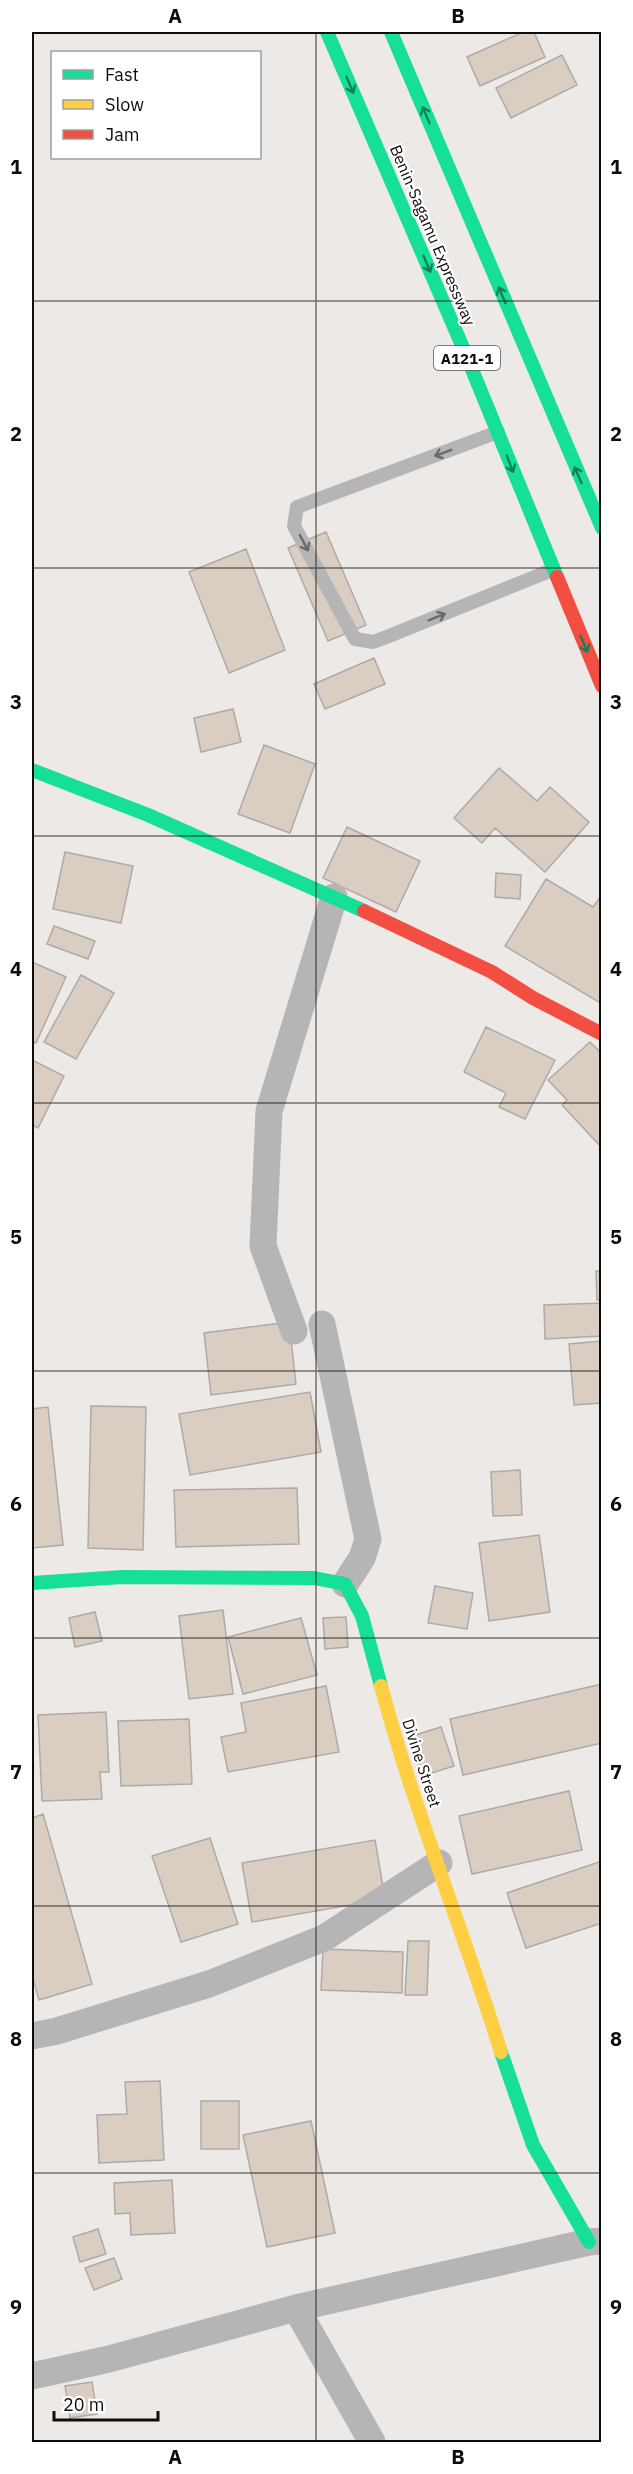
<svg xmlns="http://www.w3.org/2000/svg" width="633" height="2474" font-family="'IBM Plex Sans',sans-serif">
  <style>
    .building { fill: #dacec3; stroke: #adaaa8; stroke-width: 1.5 }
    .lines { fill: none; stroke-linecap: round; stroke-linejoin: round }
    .lane { stroke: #b6b5b6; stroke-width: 14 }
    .street { stroke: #b6b5b6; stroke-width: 27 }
    .fast { stroke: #16e098; stroke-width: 14 }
    .slow { stroke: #ffcf43; stroke-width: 14 }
    .jam { stroke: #f24e42; stroke-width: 14 }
    .oneway { stroke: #138158 }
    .oneway2 { stroke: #6b6969 }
    .grid { fill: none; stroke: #0f0d0a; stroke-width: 1.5; stroke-opacity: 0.55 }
    .labels { text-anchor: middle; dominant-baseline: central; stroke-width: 4.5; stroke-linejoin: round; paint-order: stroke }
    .shield { fill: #fff; stroke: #575654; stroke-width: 1.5 }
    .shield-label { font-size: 15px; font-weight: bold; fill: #0f0d0a }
    .street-label { font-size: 16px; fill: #0f0d0a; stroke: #fff }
    .neatline { fill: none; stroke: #0f0d0a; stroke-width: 2 }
    .grid-label { font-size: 20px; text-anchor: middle; font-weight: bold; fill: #0f0d0a }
  </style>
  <rect width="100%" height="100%" fill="#ece9e6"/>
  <path class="building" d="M523,32H534L545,57L480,86L467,57Z
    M562,55L577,85L511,118L496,88Z
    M326,532L366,625L328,641L288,548Z
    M246,549L285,650L229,673L189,572Z
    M374,658L385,684L325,709L314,684Z
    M233,709L241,742L201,752L194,718Z
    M264,745L315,764L290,833L238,814Z
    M499,768L537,801L550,787L589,822L545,872L495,828L482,843L454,818Z
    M347,827L420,861L396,912L323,878Z
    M65,852L133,866L121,923L53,909Z
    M496,873L521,875L520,899L495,897Z
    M546,879L593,907L599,899L602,900V1004L505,946Z
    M54,926L95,941L88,959L47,944Z
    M32,962L66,977L36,1043L32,1041Z
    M81,975L114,993L76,1059L44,1042Z
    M486,1027L555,1060L525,1119L499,1107L506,1093L464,1072Z
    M590,1042L602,1054V1148L562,1105L567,1100L548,1080Z
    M32,1060L64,1076L38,1128L32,1125Z
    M596,1271H602V1300H597Z
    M602,1303V1336L545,1339L544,1305Z
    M289,1322L296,1384L211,1395L204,1333Z
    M602,1341V1403L574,1405L569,1344Z
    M310,1392L321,1452L190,1475L179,1414Z
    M91,1406L146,1407L143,1550L88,1548Z
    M48,1407L63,1545L32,1548V1409Z
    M520,1470L522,1515L493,1516L491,1472Z
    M297,1488L299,1544L176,1547L174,1490Z
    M539,1535L550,1612L489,1621L479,1543Z
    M435,1586L473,1593L467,1629L428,1623Z
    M223,1610L233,1694L189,1699L179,1616Z
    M95,1612L102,1641L75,1647L69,1618Z
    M346,1617L348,1647L325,1649L323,1618Z
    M301,1618L317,1675L243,1694L228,1637Z
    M602,1684V1743L463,1775L450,1719Z
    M326,1686L339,1752L228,1772L221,1737L246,1732L241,1703Z
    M106,1712L109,1772H100L102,1799L42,1801L38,1715Z
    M189,1719L192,1784L121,1786L118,1721Z
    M441,1727L454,1766L422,1776L409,1737Z
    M569,1791L582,1850L472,1874L459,1816Z
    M43,1814L92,1984L39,2000L32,1975V1818Z
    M210,1838L238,1924L181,1942L152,1856Z
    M375,1840L385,1899L252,1922L242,1863Z
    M602,1861V1923L526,1948L507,1893Z
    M408,1941H429L427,1995H405Z
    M323,1949L403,1952L402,1993L321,1990Z
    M160,2081L164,2160L99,2163L97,2115L127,2114L125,2082Z
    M201,2101H239V2149H201Z
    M311,2121L335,2233L267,2247L243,2135Z
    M172,2180L175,2233L131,2235L130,2213L115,2214L114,2183Z
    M98,2229L106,2254L80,2262L73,2237Z
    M114,2258L122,2279L94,2290L85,2268Z
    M92,2382L97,2414L70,2418L65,2386Z"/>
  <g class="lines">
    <path class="lane" d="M498,432L297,507L294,526L355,639L373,642L389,636L552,570"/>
    <path class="street" d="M322,1324L368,1539L362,1558L345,1584
      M294,1331L263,1246L269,1111L334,897
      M32,2036L57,2031L209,1984L324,1938L439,1863
      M296,2308L372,2442
      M32,2376L109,2359L296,2308L589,2242L602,2241"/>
    <path class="fast" d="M327,32L464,350L557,577
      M391,32L602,528
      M32,770L148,815L364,911
      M32,1583L122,1577L314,1578L345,1584L362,1616L381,1686
      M501,2052L533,2145L589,2242"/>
    <path class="slow" d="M381,1686C414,1810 463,1929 501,2052"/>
    <path class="jam" d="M557,577L602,686
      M364,911L492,972L533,998L602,1034"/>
  </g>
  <defs><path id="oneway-shaft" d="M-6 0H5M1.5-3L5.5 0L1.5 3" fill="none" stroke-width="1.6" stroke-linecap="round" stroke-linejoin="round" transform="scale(1.5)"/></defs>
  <g class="oneway">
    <use href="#oneway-shaft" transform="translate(350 85) rotate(67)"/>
    <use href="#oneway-shaft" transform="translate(426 115) rotate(-113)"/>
    <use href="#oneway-shaft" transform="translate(427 264) rotate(67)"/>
    <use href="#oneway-shaft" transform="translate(502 295) rotate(-113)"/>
    <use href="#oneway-shaft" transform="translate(510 464) rotate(69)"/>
    <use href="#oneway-shaft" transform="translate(578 475) rotate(-114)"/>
    <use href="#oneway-shaft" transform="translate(584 644) rotate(67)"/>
  </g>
  <g class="oneway2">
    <use href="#oneway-shaft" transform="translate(443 453) rotate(159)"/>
    <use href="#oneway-shaft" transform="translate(304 543) rotate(62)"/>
    <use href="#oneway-shaft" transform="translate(437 617) rotate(-22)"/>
  </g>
  <path class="grid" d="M316,32V2442M32,301H602M32,568H602M32,836H602M32,1103H602M32,1371H602M32,1638H602M32,1906H602M32,2173H602"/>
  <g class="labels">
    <rect class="shield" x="434" y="346" width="66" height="24" rx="4.5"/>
    <g class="shield-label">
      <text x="467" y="358">A121-1</text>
    </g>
    <g class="street-label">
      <text transform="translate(433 235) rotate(67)">Benin-Sagamu Expressway</text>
      <text transform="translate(422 1763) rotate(72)">Divine Street</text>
    </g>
  </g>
  <rect width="633" height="2474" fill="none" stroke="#ffffff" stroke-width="66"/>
  <rect x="51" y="51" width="210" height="108" fill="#ffffff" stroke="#9f9e9d" stroke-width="1.5"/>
  <rect x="63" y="70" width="30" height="9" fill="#16e098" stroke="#9f9e9d" stroke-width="1.5"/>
  <text x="105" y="81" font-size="18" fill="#0f0d0a">Fast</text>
  <rect x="63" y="100" width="30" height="9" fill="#ffcf43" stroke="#9f9e9d" stroke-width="1.5"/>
  <text x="105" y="111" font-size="18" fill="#0f0d0a">Slow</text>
  <rect x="63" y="130" width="30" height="9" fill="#f24e42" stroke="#9f9e9d" stroke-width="1.5"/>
  <text x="105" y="141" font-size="18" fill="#0f0d0a">Jam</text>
  <path d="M54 2411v9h104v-9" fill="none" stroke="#0f0d0a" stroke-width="3"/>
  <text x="63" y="2411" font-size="18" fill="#0f0d0a" stroke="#ffffff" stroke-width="4.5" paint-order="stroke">20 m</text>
  <rect x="33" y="33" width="567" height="2408" class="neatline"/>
  <g class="grid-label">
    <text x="175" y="23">A</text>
    <text x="458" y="23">B</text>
    <text x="16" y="174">1</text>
    <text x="616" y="174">1</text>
    <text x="16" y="441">2</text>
    <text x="616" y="441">2</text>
    <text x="16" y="709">3</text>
    <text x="616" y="709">3</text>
    <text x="16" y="976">4</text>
    <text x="616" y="976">4</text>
    <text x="16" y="1244">5</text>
    <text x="616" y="1244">5</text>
    <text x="16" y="1511">6</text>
    <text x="616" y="1511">6</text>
    <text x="16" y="1779">7</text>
    <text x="616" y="1779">7</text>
    <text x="16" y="2046">8</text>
    <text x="616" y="2046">8</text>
    <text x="16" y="2314">9</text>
    <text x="616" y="2314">9</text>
    <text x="175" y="2464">A</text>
    <text x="458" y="2464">B</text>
  </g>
</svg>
